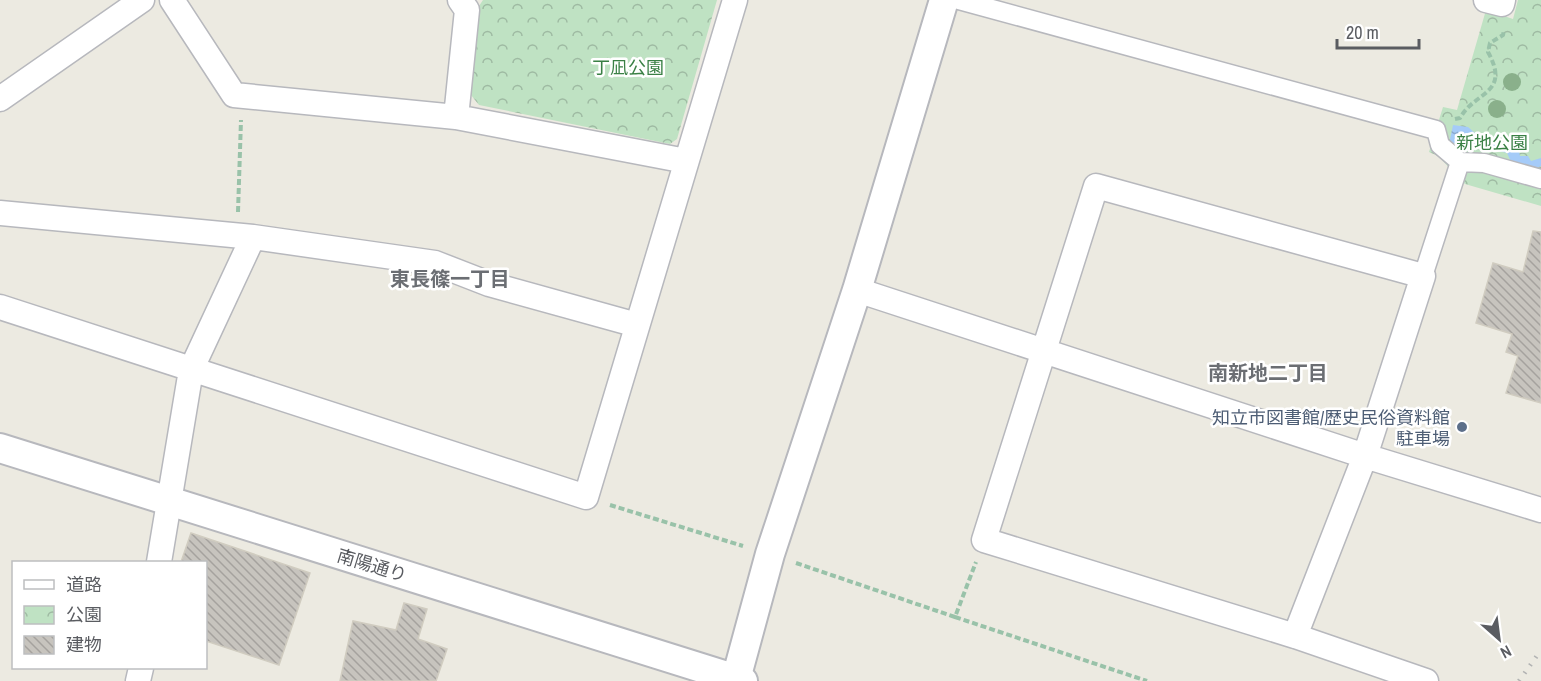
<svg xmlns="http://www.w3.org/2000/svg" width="1541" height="681" font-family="'Archivo Narrow','Noto Sans JP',sans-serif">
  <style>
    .park { fill: url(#park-crowns) }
    .water { fill: url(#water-ripples) }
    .building { fill: url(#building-back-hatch); stroke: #d0ccc0; stroke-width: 1.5 }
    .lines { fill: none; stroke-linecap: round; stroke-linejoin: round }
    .pedestrian-casing { stroke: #b7b8bd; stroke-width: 21 }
    .minor-casing { stroke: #b7b8bd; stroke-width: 27 }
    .tertiary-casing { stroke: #b7b8bd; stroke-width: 32 }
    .path { stroke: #99c2a9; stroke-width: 4; stroke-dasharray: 6 3; stroke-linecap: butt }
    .pedestrian { stroke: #fff; stroke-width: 18 }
    .minor { stroke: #fff; stroke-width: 24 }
    .tertiary { stroke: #fff; stroke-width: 28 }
    .rail { stroke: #b2b3b3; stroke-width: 4.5; stroke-dasharray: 1.5 8; stroke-linecap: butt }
    .tree { fill: #8ab08b }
    .service-dot { fill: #5c6f8a; stroke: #fff; stroke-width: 2 }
    .labels { text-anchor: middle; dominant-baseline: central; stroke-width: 5; stroke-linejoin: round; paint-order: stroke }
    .park-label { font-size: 18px; fill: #3a8045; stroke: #fff }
    .service-label { font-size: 18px; fill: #4e5e75; stroke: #fff; text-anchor: end }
    .street-label { font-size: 18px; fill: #5a5c61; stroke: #fff }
    .neighbourhood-label { font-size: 20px; font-weight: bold; fill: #6b6e73; stroke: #fff }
  </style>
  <defs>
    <pattern id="park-crowns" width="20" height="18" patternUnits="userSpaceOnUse" patternTransform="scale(1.5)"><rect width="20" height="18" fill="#bfe2c3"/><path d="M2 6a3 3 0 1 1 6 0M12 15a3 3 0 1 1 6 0" fill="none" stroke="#9ebaa2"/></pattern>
    <pattern id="water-ripples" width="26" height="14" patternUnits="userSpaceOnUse" patternTransform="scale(1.5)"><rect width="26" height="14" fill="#a5cbf8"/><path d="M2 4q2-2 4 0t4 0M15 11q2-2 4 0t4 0" fill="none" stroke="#89a8cc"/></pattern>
    <pattern id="building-back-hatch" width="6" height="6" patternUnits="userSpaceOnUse" patternTransform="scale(1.5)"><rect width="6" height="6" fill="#c7c4be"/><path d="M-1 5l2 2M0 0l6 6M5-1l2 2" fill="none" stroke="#a5a29e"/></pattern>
  </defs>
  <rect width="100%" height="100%" fill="#eceae1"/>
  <path class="park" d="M483,0H717L677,139L670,144L479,105L471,95L479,6Z
    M1518,0H1541V206L1465,184L1438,156L1429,152L1443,107L1457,110L1486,10L1513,19Z"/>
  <path class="water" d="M1453,125L1468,127L1484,141L1519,151L1520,156H1528L1531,161L1541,158V166L1533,170L1512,164L1507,153L1480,146L1461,152L1449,144Z"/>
  <path class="building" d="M1533,231L1541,232V403L1506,393L1518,356L1506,352L1512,334L1476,323L1493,263L1523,272Z
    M191,533L310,573L279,665L206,641V562H181Z
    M404,603L427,609L418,639L447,649L436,681H340L353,621L396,630Z"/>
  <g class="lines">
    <g class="pedestrian-casing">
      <path id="pedestrian" d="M959,0L1436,130L1440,145L1460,162L1484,163L1541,179
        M1423,276L1460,162"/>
    </g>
    <g class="minor-casing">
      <path id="minor" d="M172,0L234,95L456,117L686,161
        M1486,0L1502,4L1503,0
        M0,99L142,0
        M456,117L467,10L460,0
        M0,213L253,237L435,263L489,284L637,325
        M857,290L1365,456L1541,510
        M0,307L586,497L735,0
        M159,562L191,370L253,237
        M1295,636L1365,456L1423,276L1096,186L984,540L1295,636L1426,681
        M138,681L141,668"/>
    </g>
    <g class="tertiary-casing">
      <path id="tertiary" d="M0,448L743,681
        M736,679L770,554L857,290L944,0"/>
    </g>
    <path class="path" d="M1455,119L1460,118C1475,91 1511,94 1488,52L1490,43L1503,35L1504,30
      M238,212L241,120
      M610,505L743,546
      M796,563L955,617L976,562
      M955,617L1147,681"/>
    <use href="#pedestrian" class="pedestrian"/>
    <use href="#minor" class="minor"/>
    <use href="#tertiary" class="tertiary"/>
    <path class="rail" d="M1519,681L1541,650"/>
  </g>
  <g class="tree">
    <circle cx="1512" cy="82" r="9"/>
    <circle cx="1497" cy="109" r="9"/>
  </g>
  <circle class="service-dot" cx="1462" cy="427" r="6"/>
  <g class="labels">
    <g class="park-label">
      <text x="628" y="67">丁凪公園</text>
      <text x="1492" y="142">新地公園</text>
    </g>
    <g class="service-label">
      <text x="1450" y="417">知立市図書館/歴史民俗資料館<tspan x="1450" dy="21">駐車場</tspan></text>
    </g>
    <g class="street-label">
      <text transform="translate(372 565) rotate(17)">南陽通り</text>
    </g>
    <g class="neighbourhood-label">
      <text x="450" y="278">東長篠一丁目</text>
      <text x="1268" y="372">南新地二丁目</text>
    </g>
  </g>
  <rect x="12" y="561" width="195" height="108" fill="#ffffff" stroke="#bdbec0" stroke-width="1.5"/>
  <rect x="24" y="580" width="30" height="9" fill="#ffffff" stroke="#bdbec0" stroke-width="1.5"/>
  <text x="66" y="591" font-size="18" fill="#5a5c61">道路</text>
  <rect x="24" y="606" width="30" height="18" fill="url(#park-crowns)" stroke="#bdbec0" stroke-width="1.5"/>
  <text x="66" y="621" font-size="18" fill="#5a5c61">公園</text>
  <rect x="24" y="636" width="30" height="18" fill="url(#building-back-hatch)" stroke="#bdbec0" stroke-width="1.5"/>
  <text x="66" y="651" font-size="18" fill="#5a5c61">建物</text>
  <g transform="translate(1499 639) rotate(152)" stroke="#ffffff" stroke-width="4.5" paint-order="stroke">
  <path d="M0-4.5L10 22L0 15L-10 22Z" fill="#5a5c61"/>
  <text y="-9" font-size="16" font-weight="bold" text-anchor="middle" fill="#5a5c61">N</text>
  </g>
  <path d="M1337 39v9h82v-9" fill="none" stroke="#5a5c61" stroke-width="3"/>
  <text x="1346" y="39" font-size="18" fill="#5a5c61" stroke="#ffffff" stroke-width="4.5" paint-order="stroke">20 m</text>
</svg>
